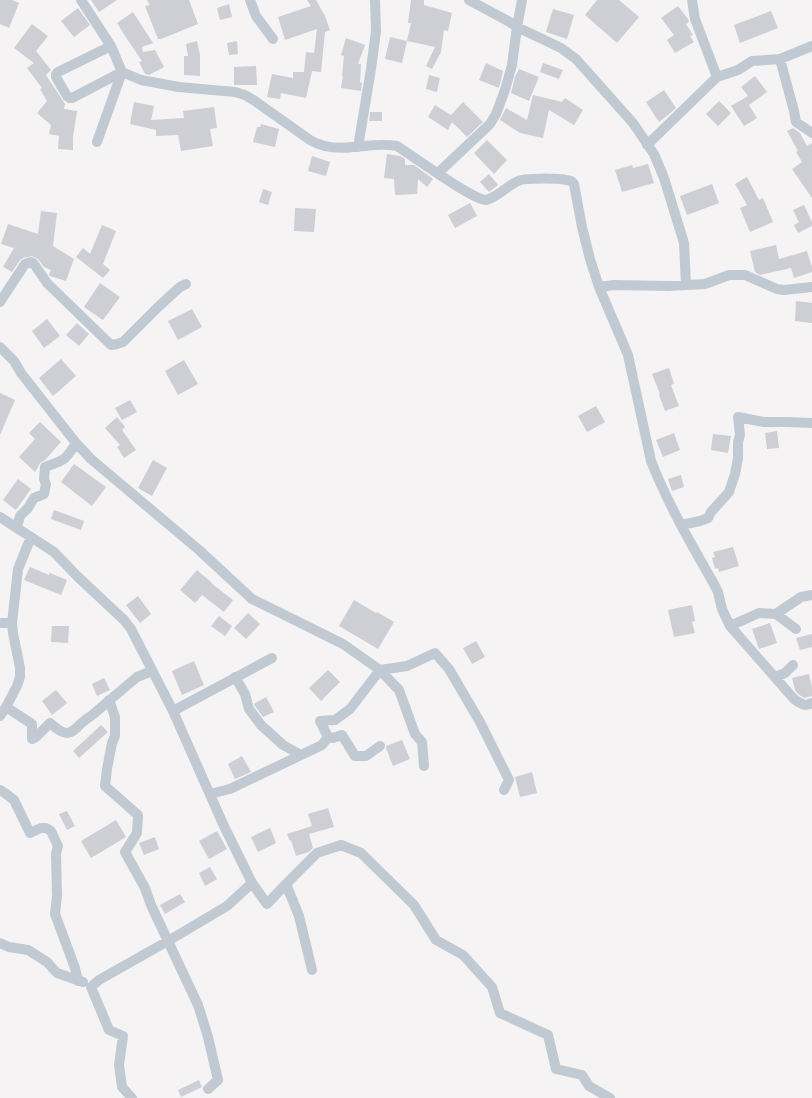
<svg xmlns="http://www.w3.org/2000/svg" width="812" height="1098" font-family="'PT Sans Narrow',sans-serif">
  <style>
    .building { fill: #cdcfd5 }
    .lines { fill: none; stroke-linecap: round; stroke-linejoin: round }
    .minor { stroke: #c1cad2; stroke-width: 10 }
  </style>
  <rect width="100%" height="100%" fill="#f5f3f3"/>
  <path class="building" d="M0,0H12L19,3L9,28L0,24Z
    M91,0H117L99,12Z
    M147,0H189L198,24L161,39H158L145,6L150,5Z
    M307,0H316L325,16L330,30L325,32L321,72L312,71L306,98L281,93L280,99L267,97L272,74L293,78V72H304L306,52L314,53L317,29L285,40L278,17L311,6Z
    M411,0H424V5L452,13L448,31L444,30L441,52L432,69L426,66L435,47L407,41L411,23H408Z
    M597,0H619L639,17L617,43L585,15Z
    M229,4L232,17L220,20L217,8Z
    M678,6L688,19L689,22L686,24L693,35L690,36L694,42L675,53L667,40L674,35L661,18Z
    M78,8L90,25L74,37L61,21Z
    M553,9L574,15L567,39L546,32Z
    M771,11L778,28L740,43L734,25Z
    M133,12L153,43L142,47L143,52L155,50L164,67L149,75L145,74L139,62L142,61L127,39L117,23Z
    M32,24L48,36L36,51L51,70L46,75L65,104L64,109L77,111L73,137V150L58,149L59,136L49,134L51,125L37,113L47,101L40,89L42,88L27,68L34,63L14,48Z
    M390,37L407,41L402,63L385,59Z
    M346,38L365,45L358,64H361L360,82L362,83L361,91L341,88L343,76H342L344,56L341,55Z
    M197,41L200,55V76L184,75V56H188L186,44Z
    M237,41L238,54L229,55L227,43Z
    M486,63L503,71L499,88L479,80Z
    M543,63L563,70L559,79L540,72Z
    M256,66L257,85H234V67Z
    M519,69L539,77L529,101L511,93L515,77Z
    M429,75L440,78L437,92L426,89Z
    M755,76L767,92L749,105L757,118L744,126L731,106L748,96L741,87Z
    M664,90L676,108L668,115L659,122L646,102Z
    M533,95L562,102L565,98L583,110L574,125L549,110L543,138L520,133L500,120L506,108L527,120Z
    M719,101L731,113L718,126L706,114Z
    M134,102L154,106L151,120L184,118L183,111L214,107L217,128L210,129L213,146L181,151L178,135L156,136V130L130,124Z
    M463,102L483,122L467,137L452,122L448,130L428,117L435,105L451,115Z
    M370,112H382V121H369Z
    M261,124L279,129L275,147L253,142L257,127H260Z
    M793,128L800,133L807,146L812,143V198L792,169L802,162L796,152L798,151L787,131Z
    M487,140L507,160L494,174L474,153Z
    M387,154L400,156L405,159V165H414L433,179L427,187L418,179L417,194L395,195L394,179L384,178Z
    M312,156L330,162L326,176L308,171Z
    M648,164L654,183L622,192L615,170L632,165L633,168Z
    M489,174L498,185L489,192L480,182Z
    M747,177L759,200L763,198L773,222L750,232L740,208L747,205L735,184Z
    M712,184L719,203L687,215L680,196Z
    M263,189L272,192L268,205L259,202Z
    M470,203L477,216L455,228L448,215Z
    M804,205L812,222V226L798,233L794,225L799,222L793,210Z
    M295,208L316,209L314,232L294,231Z
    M41,211L57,213L53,246L74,259L66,281L50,276L49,275L51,270L44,267L38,259L32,256L23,258L20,260L12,272L3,267L14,248L1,244L8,224L38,234Z
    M102,225L116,231L103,264L110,270L103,278L76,257L83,248L90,254Z
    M776,245L779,259L807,251L812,267V272L794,278L791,268L760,275L755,272L750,251Z
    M100,283L120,297L103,320L84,307Z
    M796,301L812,303V323L795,321Z
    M192,309L202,327L178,340L168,321Z
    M47,319L60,336L44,348L32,331Z
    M77,323L89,334L79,346L66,335Z
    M61,359L76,376L53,396L39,378Z
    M184,360L198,384L178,395L165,371Z
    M669,368L674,384L671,385L679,406L665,411L659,395L660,394L652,374Z
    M0,393L15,400L0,435Z
    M130,400L137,412L122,420L115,408Z
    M596,406L605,422L587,432L578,416Z
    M117,417L125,427L122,430L136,450L124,458L117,447L120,445L105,428Z
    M40,422L61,442L45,460L40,463L38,467L35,472L19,457L35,439L29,433Z
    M777,431L779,448L767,449L765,433Z
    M674,433L680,450L663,457L656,440Z
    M713,434L731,436L728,453L711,450Z
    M153,460L167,468L152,496L138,488Z
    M74,464L106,487L92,506L61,482Z
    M681,475L684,487L672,491L668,479Z
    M18,479L31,489L16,510L3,500Z
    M54,510L84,521L81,530L51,519Z
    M733,547L739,566L719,572L718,568L715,569L712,558L715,557L713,552Z
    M30,567L49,575L50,573L67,580L61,595L24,580Z
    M197,570L212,583H211L233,600L224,612L202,595L195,603L180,590Z
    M138,596L151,614L140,623L126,605Z
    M354,600L376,613L377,612L394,622L378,649L339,626Z
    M692,605L695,621L692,622L695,633L674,637L668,610Z
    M248,613L260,624L246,639L234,628Z
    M219,616L232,626L225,636L211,626Z
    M770,623L777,643L759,649L752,629Z
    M52,626H69L68,643L51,642Z
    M812,634V647L800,650L796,638Z
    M476,641L485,657L472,664L463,648Z
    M194,661L204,685L182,695L172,671Z
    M328,670L340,682L321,701L309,688Z
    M809,674L812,687V696L804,698L798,694L795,690L792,678Z
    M104,678L110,690L97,696L92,684Z
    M56,690L67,703L52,715L42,701Z
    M266,697L274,712L263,717L255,706L254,704Z
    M101,725L108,732L79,758L73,751Z
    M402,740L410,759L393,766L386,748V746Z
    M242,756L251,772L235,779L228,764Z
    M532,772L537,793L520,797L515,777Z
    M328,808L334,827L309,834L313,848L309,852L296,856L291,840L290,841L287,834L312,826L308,814Z
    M67,811L75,826L67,830L59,814Z
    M116,820L126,837L91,858L81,841Z
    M270,828L276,843L258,852L251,837Z
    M217,831L227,849L209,859L199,841Z
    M155,837L159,849L144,855L139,843Z
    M210,867L217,879L205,886L199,873Z
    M180,894L185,902L165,914L160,905Z
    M199,1080L202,1087L181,1097L178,1090Z"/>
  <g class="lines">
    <path class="minor" d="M81,0L111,46L122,72L97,142
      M250,0L256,16L273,39
      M469,0L508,21L517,27L561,48L576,59L633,123L654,154L664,178L684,243L686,285
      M692,0L695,19L717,77
      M111,46L58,72L56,74V77L67,96L70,98H72L122,72L141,80L179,87L235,92L245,95L255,101L310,140C322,147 338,149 353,147C368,146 381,143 397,146C411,155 473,200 486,200C494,199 509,185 518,181C524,178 558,178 566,180C570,180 572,181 574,184L582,227L590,259L599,287L628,355L651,461C668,504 691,544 714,584L718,592L722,609L730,626L794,699C800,703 804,707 812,703
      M780,59L794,111L796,122L812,133
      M647,145L717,77L738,70L752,61L780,59L812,46
      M358,147L371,69L376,31L375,0
      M438,173L490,124L496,114L505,90L512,65L517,27L522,0
      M599,287L614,285L668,286L705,284L729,275H745L777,289L784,290L812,287
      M0,302L25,264L31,262L34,264L47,283L111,345L117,344L123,342L157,308L180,287L186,284
      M0,347L14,361L21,373L76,443L91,459L199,550L252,599L343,644L380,670L407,666L435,653L449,669L480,722L509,780L504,790
      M0,517L54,552L77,576L124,620L131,629L173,711L223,824L252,883L267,904L286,884L317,853L341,845L361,853L414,905L436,940L463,955L492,987L500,1013L548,1035L556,1069L582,1075L589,1086L610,1098
      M681,525L700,521L708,518L711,512L729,492L735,474L738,458V442L740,435L738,417L764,422H788L812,423
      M17,527L20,516L28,508L34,498L44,494L46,484L44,479L45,467C64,460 65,461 76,443
      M776,614L801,597L812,595
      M0,623H12
      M730,626L759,613L776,614L796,629
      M235,677L245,694L249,709L261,725L283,745L301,755
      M775,677L785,673L793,665
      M109,700L115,717V736L112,743L107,769L105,786L138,815L137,833L125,852L145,888L151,905L198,1005L208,1037L218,1080L208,1089
      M6,707L32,724V739L36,737L50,723C73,744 72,727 91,716L137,677L152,671
      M173,711L272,658
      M0,716L6,707L17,686L20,677V668L13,633L12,623L18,569L31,537
      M328,737L333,738L342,735L355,756H366L380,746
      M0,790L5,793L14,800L30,833L41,828H46L51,831L58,846L56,854L57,896L55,914L75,968L78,981
      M210,794L230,789L322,745L328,737L320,721L335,720L350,709L380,670L399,690L415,734L422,742L424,766
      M286,884L299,916L312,970
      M0,943L9,947L28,950L47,962L57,973L83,982
      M132,1098L122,1087L119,1065L123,1036L109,1030L91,987L99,980L168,941L227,906L252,883"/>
  </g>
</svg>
